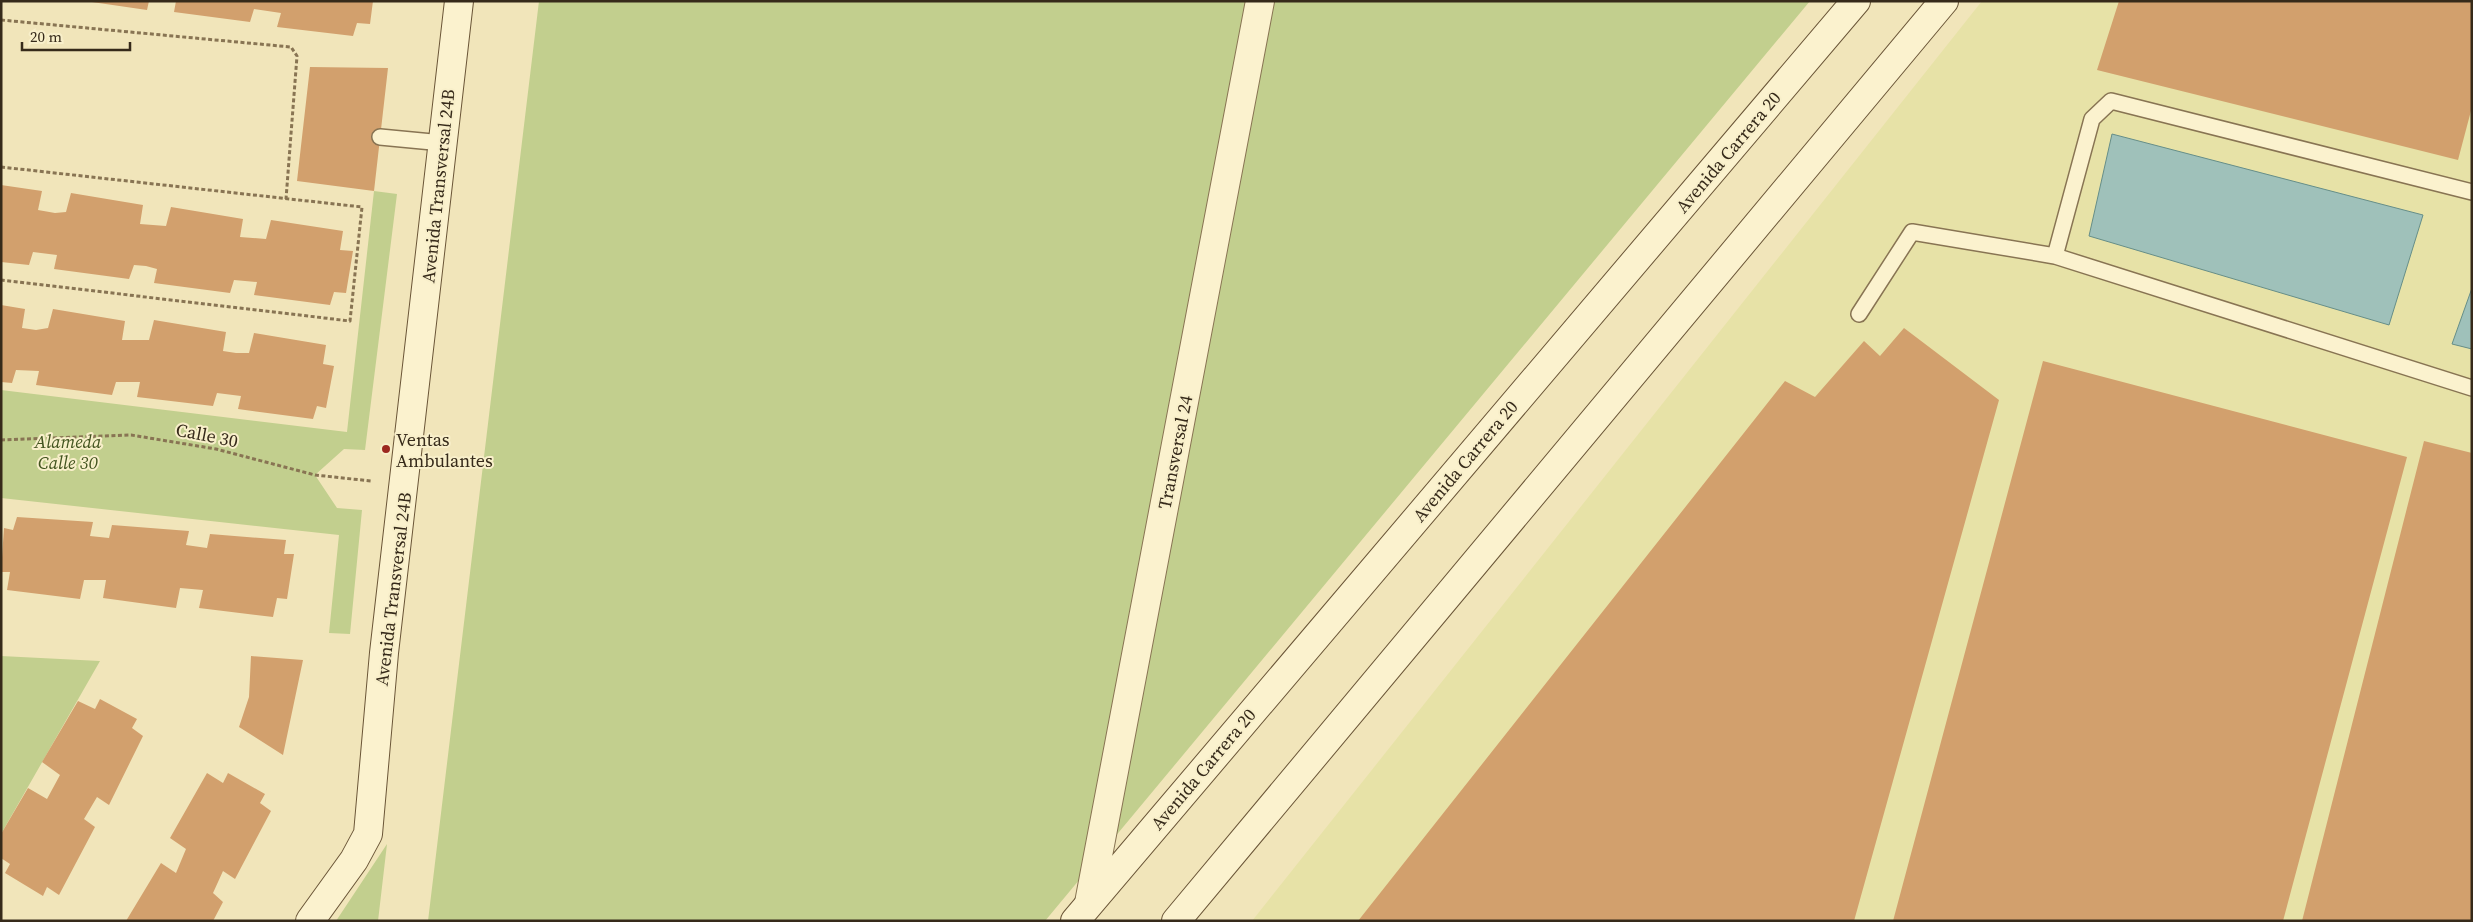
<svg xmlns="http://www.w3.org/2000/svg" width="2473" height="922" font-family="'Source Serif 4',serif">
  <style>
    .farmland { fill: #e7e2a7 }
    .green { fill: #c2cf8e }
    .water { fill: #9fc1ba; stroke: #668e88 }
    .building { fill: #d2a06d }
    .lines { fill: none; stroke-linecap: round; stroke-linejoin: round }
    .lane-casing { stroke: #887453; stroke-width: 18 }
    .street-casing { stroke: #887453; stroke-width: 30 }
    .secondary-casing { stroke: #6a5537; stroke-width: 30 }
    .path { stroke: #887453; stroke-width: 3; stroke-dasharray: 4 2.5; stroke-linecap: butt }
    .lane { stroke: #fbf2ce; stroke-width: 15 }
    .street { stroke: #fbf2ce; stroke-width: 28 }
    .secondary { stroke: #fbf2ce; stroke-width: 28 }
    .poi-dot { fill: #9c291f; stroke: #f8efca; stroke-width: 2 }
    .labels { text-anchor: middle; dominant-baseline: central; stroke-width: 4; stroke-linejoin: round; paint-order: stroke }
    .street-label { font-size: 18px; fill: #362a1a; stroke: #f8efca }
    .poi-label { font-size: 18px; fill: #362a1a; stroke: #f8efca; text-anchor: start }
    .park-label { font-size: 18px; font-style: italic; fill: #42541f; stroke: #f8efca }
  </style>
  <rect width="100%" height="100%" fill="#f1e5ba"/>
  <path class="farmland" d="M1982,1H2472V921H1252Z"/>
  <path class="green" d="M539,1H1810L1045,921H428Z
    M374,191L397,194L365,450L344,449L315,475L337,508L362,510L350,634L329,633L339,535L1,498V390L347,432Z
    M1,656L100,661L1,834Z
    M387,844L378,921H336Z"/>
  <path class="water" d="M2112,134L2423,215L2389,325L2089,236Z
    M2472,288V349L2452,344Z"/>
  <path class="building" d="M85,1H149L147,10Z
    M176,1H373L370,24L357,23L353,36L277,27L281,13L254,9L250,22L174,12Z
    M2119,1H2472V107L2458,160L2097,70Z
    M310,67L388,68L374,191L297,181Z
    M1,185L42,191L38,210L55,213L66,212L71,193L143,205L140,224L166,226L171,207L243,219L240,237L266,239L271,220L343,231L340,250L353,251L346,293L334,292L330,305L254,295L257,282L234,280L230,293L154,283L157,269L146,266L134,265L129,279L54,269L57,255L33,252L29,265L1,262Z
    M1,305L25,309L22,328L36,330L48,328L53,309L125,321L122,340H149L154,320L226,332L223,351L236,353H249L254,333L326,345L323,364L334,366L326,408L317,406L313,419L238,409L241,396L217,393L213,406L137,397L140,382H116L112,395L36,385L39,371L16,370L12,383L1,382Z
    M1904,328L1999,400L1854,921H1358L1785,381L1815,397L1864,341L1880,356Z
    M2043,361L2407,457L2283,921H1893Z
    M2424,441L2472,453V921H2302Z
    M17,517L93,522L90,536L109,538L112,525L189,531L186,545L207,548L210,534L286,540L284,554H294L287,599L277,598L273,617L199,608L203,590L180,588L176,608L103,598L106,580H84L80,599L7,590L10,572H1L4,528L13,530Z
    M251,656L303,660L283,755L239,727L249,697Z
    M100,699L137,719L132,728L143,736L109,805L97,797L84,819L95,827L59,895L47,887L43,896L5,873L10,864L1,858V834L28,788L47,799L60,775L42,762L78,701L95,709Z
    M207,773L223,783L228,773L265,794L260,803L271,811L235,879L223,871L213,893L223,902L213,921H126L161,863L176,873L186,849L170,838Z"/>
  <g class="lines">
    <g class="lane-casing">
      <path id="lane" d="M380,137L443,143
        M2055,256L2092,119L2111,101L2472,192
        M1859,314L1912,232L2055,256L2472,388"/>
    </g>
    <g class="street-casing">
      <path id="street" d="M1089,903L1260,1"/>
    </g>
    <g class="secondary-casing">
      <path id="secondary" d="M310,921L354,860L368,834L384,653L459,1
        M1075,921L1856,1
        M1176,921L1944,1"/>
    </g>
    <path class="path" d="M1,20L291,47L297,56L286,199
      M1,167L362,207L350,321L1,280
      M1,440L131,435L216,449L315,475L371,481"/>
    <use href="#lane" class="lane"/>
    <use href="#street" class="street"/>
    <use href="#secondary" class="secondary"/>
  </g>
  <circle class="poi-dot" cx="386" cy="449" r="5"/>
  <g class="labels">
    <g class="street-label">
      <text transform="translate(1728 152) rotate(-50)">Avenida Carrera 20</text>
      <text transform="translate(438 186) rotate(-84)">Avenida Transversal 24B</text>
      <text transform="translate(207 435) rotate(11)">Calle 30</text>
      <text transform="translate(1175 452) rotate(-79)">Transversal 24</text>
      <text transform="translate(1465 461) rotate(-50)">Avenida Carrera 20</text>
      <text transform="translate(393 589) rotate(-83)">Avenida Transversal 24B</text>
      <text transform="translate(1203 769) rotate(-50)">Avenida Carrera 20</text>
    </g>
    <g class="poi-label">
      <text x="396" y="439">Ventas<tspan x="396" dy="21">Ambulantes</tspan></text>
    </g>
    <g class="park-label">
      <text x="68" y="441">Alameda<tspan x="68" dy="21">Calle 30</tspan></text>
    </g>
  </g>
  <rect width="2473" height="922" fill="none" stroke="#362a1a" stroke-width="5"/>
  <path d="M22 42v8h108v-8" fill="none" stroke="#362a1a" stroke-width="2.5"/>
  <text x="30" y="42" font-size="15" fill="#362a1a" stroke="#f8efca" stroke-width="4" paint-order="stroke">20 m</text>
</svg>
